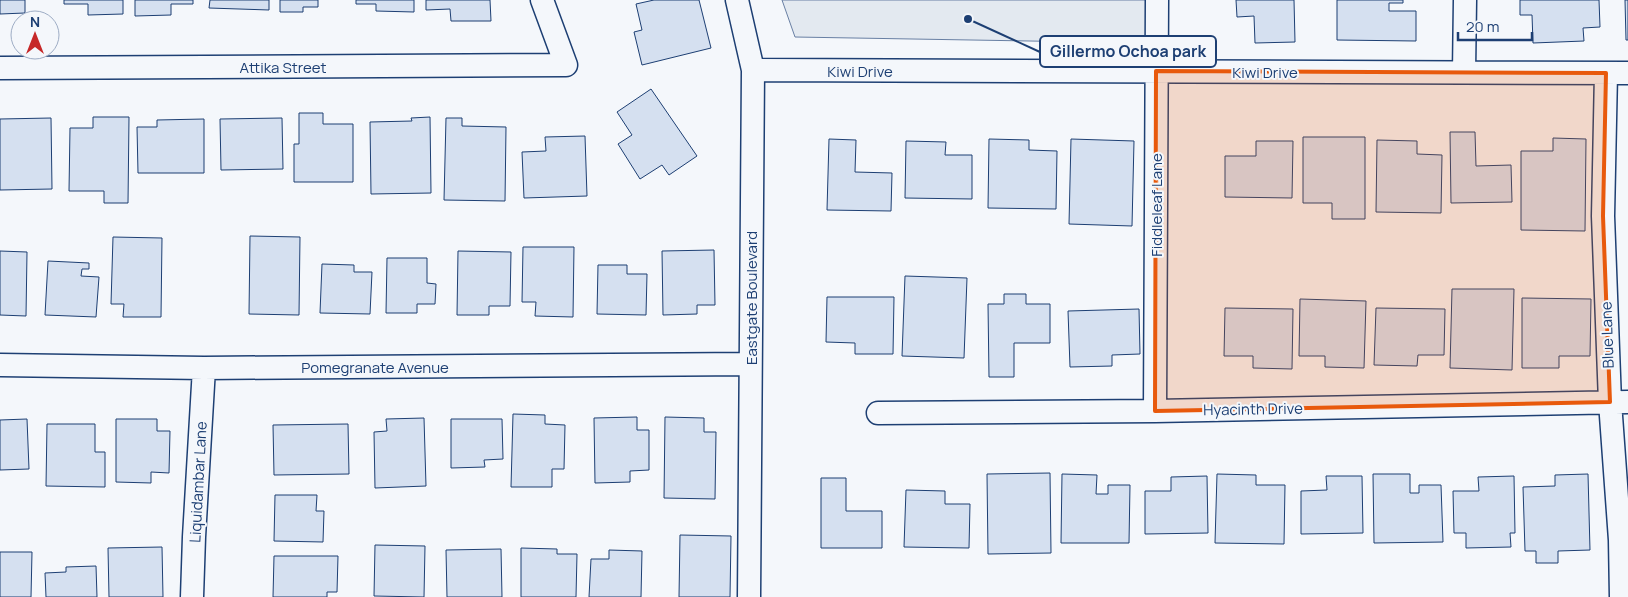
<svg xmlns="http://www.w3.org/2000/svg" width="1628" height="597" font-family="Manrope,sans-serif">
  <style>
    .green { fill: #e3e9f0; stroke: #687fa3 }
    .building { fill: #d5e0f0; stroke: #1d3f73 }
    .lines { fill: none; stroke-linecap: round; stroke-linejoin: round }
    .street-casing { stroke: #1d3f73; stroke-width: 25 }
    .street { stroke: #f4f7fb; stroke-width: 22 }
    .marked { fill: #e8590c; fill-opacity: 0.2; stroke: #e8590c; stroke-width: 4; stroke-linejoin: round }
    .labels { text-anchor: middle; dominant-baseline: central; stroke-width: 4; stroke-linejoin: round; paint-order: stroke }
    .street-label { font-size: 15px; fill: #1d3f73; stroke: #f4f7fb }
    .leader { fill: none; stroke: #1d3f73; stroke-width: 2 }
    .callout-dot { fill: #1d3f73; stroke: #f4f7fb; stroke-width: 2 }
    .callout { fill: #f4f7fb; stroke: #1d3f73; stroke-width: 2 }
    .callout-label { font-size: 16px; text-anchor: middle; font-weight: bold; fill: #1d3f73 }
  </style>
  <rect width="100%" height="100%" fill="#f4f7fb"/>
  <path class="green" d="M782,0H1147V43L795,37Z"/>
  <path class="building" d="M0,0H25V13L0,14Z
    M64,0H123V14L88,15V4H64Z
    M135,0H193V4H171V15L135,16Z
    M210,0H269V10L209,8Z
    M280,0H318V7H303V12H280Z
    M356,0H414V12L376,11V4H356Z
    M426,0H490L491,21H451L450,9L426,10Z
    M654,0H699L711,48L642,65L634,32L642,30L636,4Z
    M1236,0H1294L1295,42L1255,43L1254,16L1237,17Z
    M1337,0H1403V3H1389V11H1416V41L1337,40Z
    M1520,0H1599L1600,27L1583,28L1584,41L1533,43L1532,15H1520Z
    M1625,0H1628V40H1626Z
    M651,89L697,156L669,175L662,165L640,179L618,144L632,135L617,112Z
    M299,113H323V124H353V182H294V144H299Z
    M93,117H129L128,203H104V191H69L70,128H93Z
    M430,117L431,193L371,194L370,122L412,121L411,118Z
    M51,118L52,189L0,190V119Z
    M282,118L283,169L221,170L220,119Z
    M446,118H462V126L506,127L505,201L444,200Z
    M204,119V173H138L137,127H157V120Z
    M1450,132H1475L1476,166L1511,165L1512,202L1451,203Z
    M585,136L587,196L524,198L522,152L546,151L545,137Z
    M1303,137H1365V219H1332V203H1303Z
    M1553,138L1586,139L1585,231L1521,230V151H1553Z
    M829,139L856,140L855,172L892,173L891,211L827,210Z
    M989,139L1029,140V150L1057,151L1056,209L988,208Z
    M1071,139L1134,141L1132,226L1069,224Z
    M1377,140L1417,141V154L1442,155L1441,213L1376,212Z
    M906,141L946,142L945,155H972V199L905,198Z
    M1256,141H1293L1292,198L1225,197V156H1256Z
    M250,236L300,237L299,315L249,314Z
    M113,237L162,238L161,317H123L124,304H111Z
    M523,247H574L573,317L535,316L536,302H522Z
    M714,250L715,305H697V314L663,315L662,251Z
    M0,251L27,252L26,316L0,315Z
    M458,251L511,252L510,306H489V315H457Z
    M387,258H427V283L436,284L435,304H417V313H386Z
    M48,261L89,263V269H82L81,276L99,277L96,317L45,315Z
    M322,264L354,265V272H372L370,314L320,313Z
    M598,265H627V274H647L646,315L597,314Z
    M905,276L967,278L964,358L902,356Z
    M1452,289H1514L1512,370L1450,368Z
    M1004,294H1026V304H1050V343H1014V377H989L988,304H1004Z
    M827,297H894L893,354H855V343L826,342Z
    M1522,298L1591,299L1590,356H1559V368H1522Z
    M1300,299L1366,301L1364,368L1325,367V356H1299Z
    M1225,308L1293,309L1292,369L1253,368V356H1224Z
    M1376,308L1445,309L1444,355H1418L1417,366L1374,365Z
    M1139,309L1140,354L1112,355V366L1070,367L1068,311Z
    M513,414L545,415V424L565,425L564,469H552V487H511Z
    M637,417V430H649V470L630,471V482L595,483L594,418Z
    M665,417L704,418V432H716L715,499L664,498Z
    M424,418L426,486L375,488L374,432L387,431L386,419Z
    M27,419L29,469L0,470V420Z
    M116,419H157V431H170L169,473L151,472V483L116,482Z
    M451,419H502L503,459L484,460L485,467L451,468Z
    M47,424H95V452H105V487L46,486Z
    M348,424L349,474L274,475L273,425Z
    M1050,473L1051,553L988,554L987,474Z
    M1062,474L1097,475L1096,494H1108V485H1130L1129,543H1061Z
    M1217,474L1256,475V485H1285L1284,544L1215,543Z
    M1373,474H1410V493H1419V485H1441L1443,542L1374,543Z
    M1588,474L1590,550L1558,551V563H1536V551H1525L1523,487L1555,486V475Z
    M1207,476L1208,533L1145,534V491H1171V477Z
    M1326,476H1362L1363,533L1301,534V491L1327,490Z
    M1514,476L1515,533H1510L1511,547L1466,548V533H1454L1453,491H1479L1478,477Z
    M821,478H846V511H882V548H821Z
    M906,490L945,491V504H970L969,548L904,547Z
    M275,495H317L316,511H324L323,542L274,541Z
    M680,535L731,536L730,597H679Z
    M375,545L425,546L424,597L374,596Z
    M162,547L163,597H109L108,548Z
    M521,548L557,549V554H577L576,597H521Z
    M501,549L502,597H447L446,550Z
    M609,550L642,551L641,597H589L591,559H609Z
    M0,552H32L31,597H0Z
    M274,556H338L337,592H327V597H273Z
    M96,566L97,597H46L45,573L66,572V567Z"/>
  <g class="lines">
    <g class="street-casing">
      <path id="street" d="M737,0L753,70L749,597
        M0,68L566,65L542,0
        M753,70L1628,73
        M1464,72L1465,0
        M1606,73L1603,216L1610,402L1620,540L1621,597
        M0,365L204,368L750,364
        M1155,411L1157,0
        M878,413L1155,411L1628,402
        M192,597L194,537L204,368"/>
    </g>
    <use href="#street" class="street"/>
  </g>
  <path class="marked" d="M1156,71L1606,73L1603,216L1610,402L1155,411Z"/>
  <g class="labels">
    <g class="street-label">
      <text x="283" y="67">Attika Street</text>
      <text x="860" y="71">Kiwi Drive</text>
      <text x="1265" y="72">Kiwi Drive</text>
      <text transform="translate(1156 205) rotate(-90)">Fiddleleaf Lane</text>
      <text transform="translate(751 298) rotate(-90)">Eastgate Boulevard</text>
      <text transform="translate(1607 335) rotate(-92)">Blue Lane</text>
      <text x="375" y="367">Pomegranate Avenue</text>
      <text transform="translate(1253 409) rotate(-1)">Hyacinth Drive</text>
      <text transform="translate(198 482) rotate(-87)">Liquidambar Lane</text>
    </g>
  </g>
  <path class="leader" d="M968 19L1040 52"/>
  <circle class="callout-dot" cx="968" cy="19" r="5"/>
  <rect class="callout" x="1040" y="36" width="176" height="31" rx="5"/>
  <g class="callout-label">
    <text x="1128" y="57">Gillermo Ochoa park</text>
  </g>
  <g transform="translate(35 35)"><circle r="24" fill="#f4f7fb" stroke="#9eadc5"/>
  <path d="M0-4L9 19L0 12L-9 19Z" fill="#c62828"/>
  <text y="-8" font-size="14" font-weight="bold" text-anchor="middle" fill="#1d3f73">N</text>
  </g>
  <path d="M1458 32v8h74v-8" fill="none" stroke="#1d3f73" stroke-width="2.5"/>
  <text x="1466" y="32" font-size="15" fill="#1d3f73" stroke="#f4f7fb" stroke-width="4" paint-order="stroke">20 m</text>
</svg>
